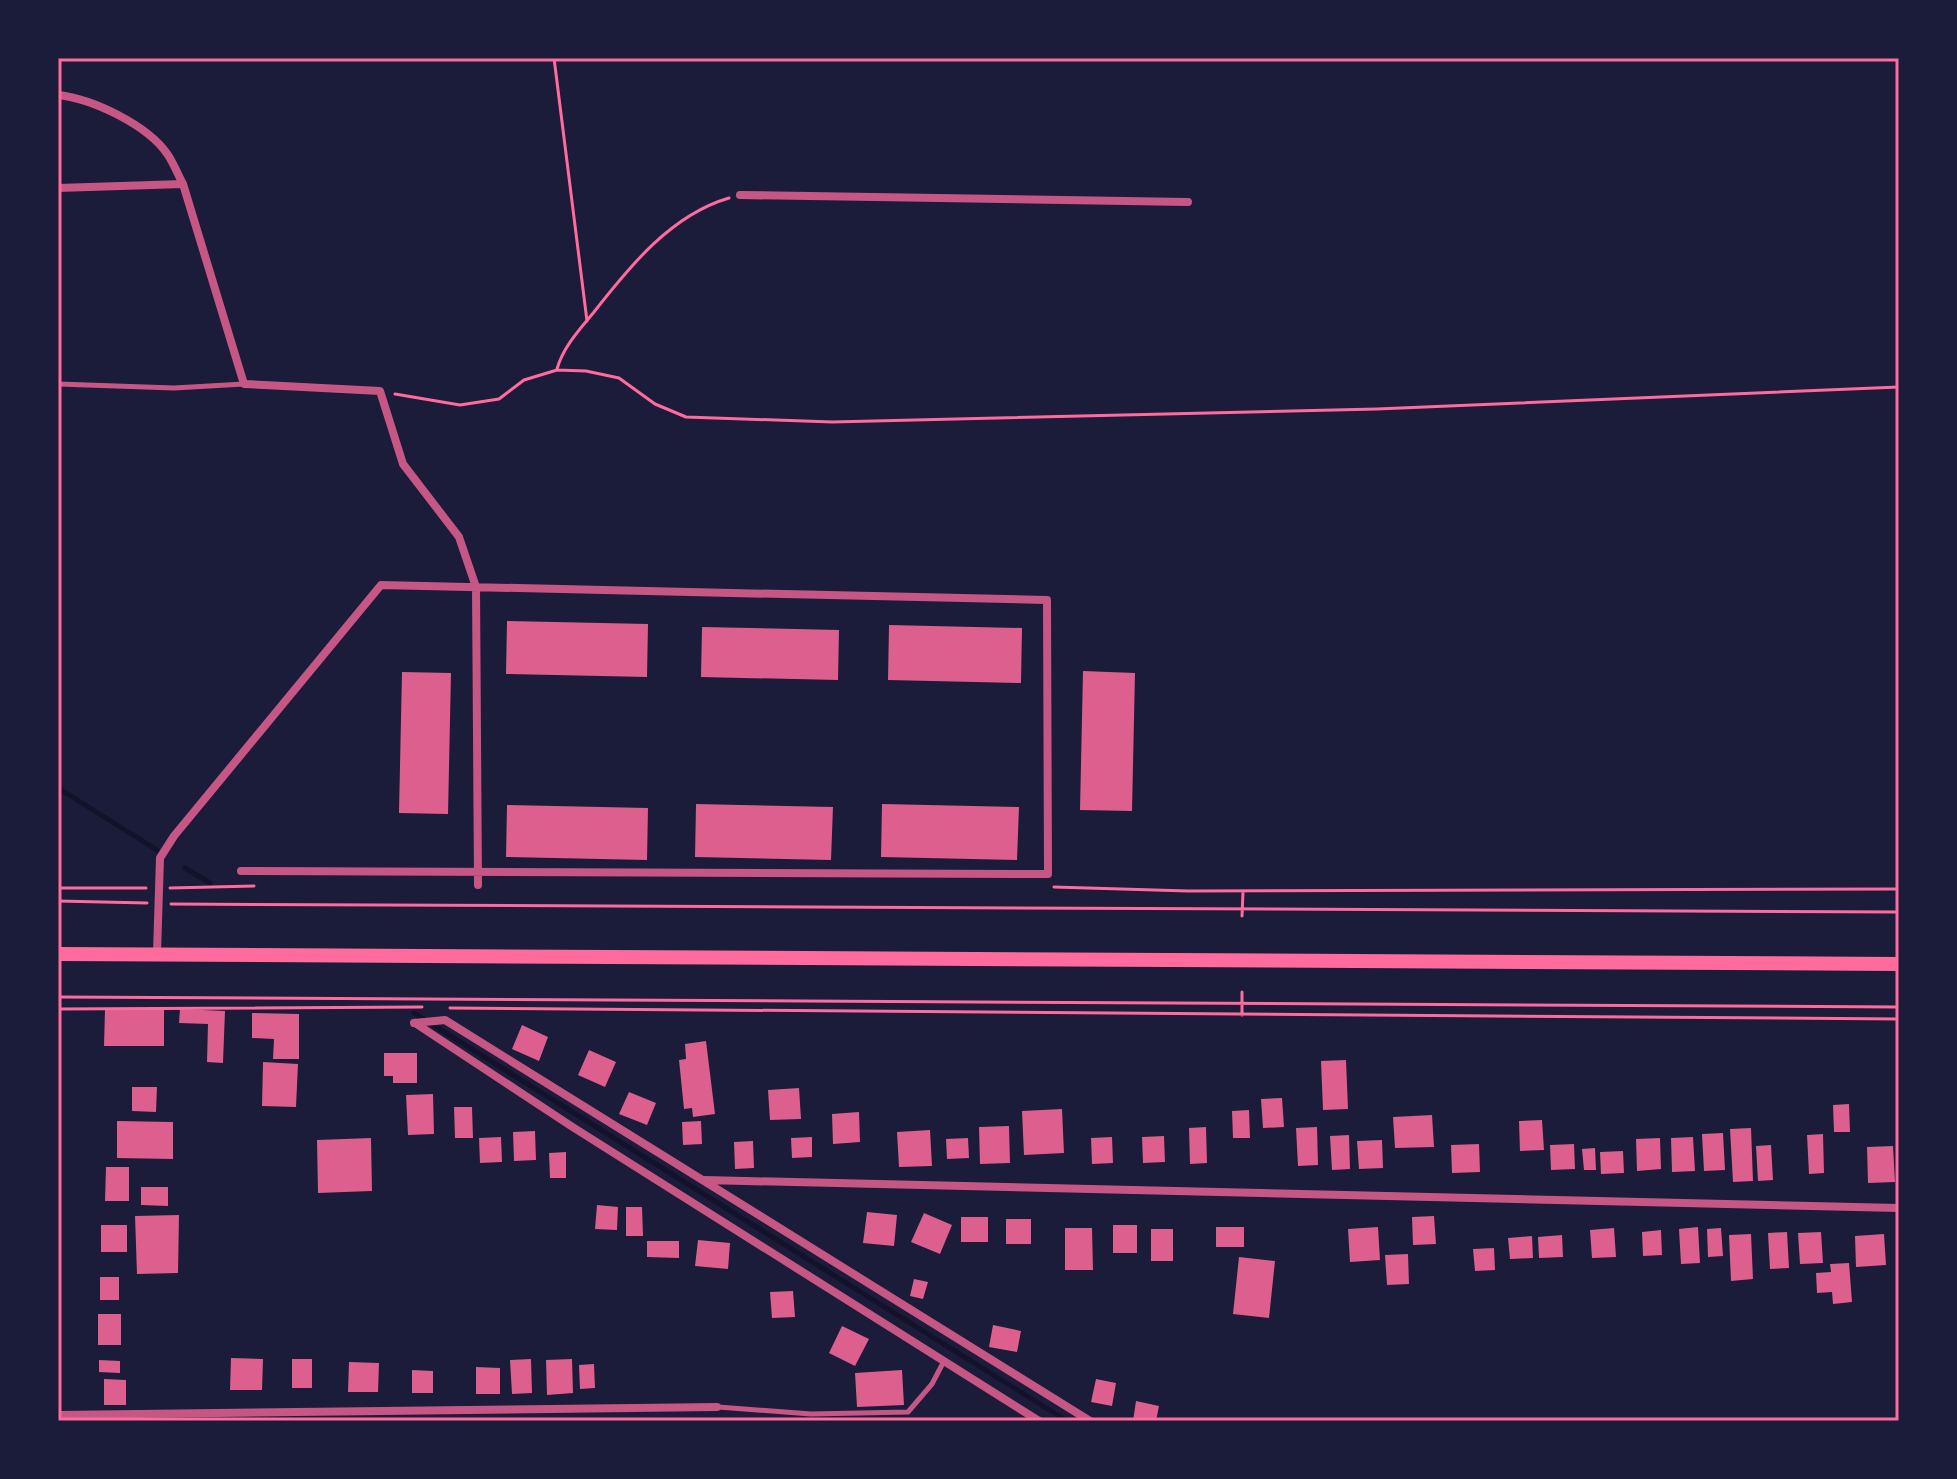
<svg xmlns="http://www.w3.org/2000/svg" width="1957" height="1479" font-family="Mulish,sans-serif">
  <style>
    .lines { fill: none; stroke-linecap: round; stroke-linejoin: round }
    .stream { stroke: #12122b; stroke-width: 5 }
    .building { fill: #dd5f8e }
    .path { stroke: #ff6b9d; stroke-width: 3 }
    .service { stroke: #c65784; stroke-width: 5 }
    .minor { stroke: #c65784; stroke-width: 8 }
    .secondary { stroke: #ff6b9d; stroke-width: 14 }
    .neatline { fill: none; stroke: #ff6b9d; stroke-width: 3 }
  </style>
  <rect width="100%" height="100%" fill="#1b1b3a"/>
  <g class="lines">
    <path class="stream" d="M58,788L157,850
      M185,868L210,883
      M414,1013L1067,1421"/>
  </g>
  <path class="building" d="M507,621L648,624L647,677L506,674Z
    M889,625L1022,628L1021,683L888,680Z
    M702,627L839,630L838,680L701,677Z
    M1083,671L1135,673L1132,811L1080,810Z
    M402,672L451,673L448,814L399,813Z
    M696,804L833,807L831,860L695,857Z
    M882,804L1019,807L1017,860L881,857Z
    M507,805L648,808L647,860L506,857Z
    M180,1009L225,1011L223,1063L207,1062L208,1024L179,1023Z
    M105,1010H164V1046H104Z
    M252,1013L299,1014V1059H273L274,1039L252,1038Z
    M522,1025L548,1037L539,1061L512,1049Z
    M706,1041L715,1114L693,1117L692,1108L684,1109L679,1060L686,1059L685,1044Z
    M589,1050L616,1062L605,1087L578,1075Z
    M384,1053H417V1083H393V1076H384Z
    M1346,1060L1348,1109L1323,1110L1321,1061Z
    M263,1062L298,1064L296,1107L262,1106Z
    M132,1087H157L156,1112L132,1111Z
    M799,1088L801,1119L770,1120L768,1090Z
    M629,1092L656,1103L647,1125L619,1114Z
    M433,1094L434,1134L408,1135L406,1095Z
    M1282,1098L1284,1127L1263,1128L1261,1099Z
    M1849,1104L1850,1132H1834L1833,1105Z
    M454,1107H472L473,1138H455Z
    M1062,1109L1064,1153L1024,1155L1022,1111Z
    M1249,1110L1250,1138H1233L1232,1111Z
    M859,1112L860,1142L833,1144L832,1114Z
    M1432,1115L1434,1147L1395,1148L1393,1117Z
    M1542,1120L1544,1150L1520,1151L1519,1121Z
    M117,1121L173,1122V1159L117,1158Z
    M701,1121L702,1144L683,1145L682,1122Z
    M1009,1126L1010,1163L980,1164L979,1127Z
    M1206,1127L1207,1163L1190,1164L1189,1128Z
    M1317,1127L1318,1165L1298,1166L1296,1128Z
    M1751,1128L1753,1181L1733,1182L1730,1129Z
    M930,1130L932,1166L899,1167L897,1132Z
    M535,1131L536,1160L514,1161L513,1132Z
    M1723,1133L1725,1170L1704,1171L1702,1134Z
    M1823,1134L1824,1173L1809,1174L1807,1135Z
    M1349,1135L1350,1169L1332,1170L1330,1136Z
    M1164,1136L1165,1162L1143,1163L1142,1137Z
    M501,1137L502,1162L480,1163L479,1138Z
    M812,1137V1157L792,1158L791,1138Z
    M1112,1137L1113,1163L1092,1164L1091,1138Z
    M1693,1137L1695,1171L1672,1172L1671,1138Z
    M371,1138L372,1191L318,1193L317,1140Z
    M968,1138L969,1158L947,1159L946,1139Z
    M1660,1138L1661,1169L1637,1171L1636,1139Z
    M1382,1140L1383,1168L1359,1169L1357,1141Z
    M753,1141L754,1168L735,1169L734,1142Z
    M1479,1144L1480,1172L1452,1173L1451,1145Z
    M1574,1144L1575,1169L1551,1170L1550,1145Z
    M1771,1145L1773,1180L1758,1181L1756,1146Z
    M1893,1146L1895,1182L1868,1183L1867,1147Z
    M1595,1148L1596,1170H1584L1582,1149Z
    M1623,1151L1624,1173L1601,1174L1600,1152Z
    M566,1152V1178H550L549,1153Z
    M106,1167H129V1201H105Z
    M141,1187H168V1206L141,1205Z
    M597,1205L618,1207L617,1230L595,1229Z
    M626,1207H642L643,1236H626Z
    M867,1212L897,1215L894,1246L863,1243Z
    M924,1213L952,1225L940,1254L911,1242Z
    M179,1215L178,1273L137,1274L135,1216Z
    M1434,1216L1436,1244L1413,1245L1412,1217Z
    M961,1217H988V1242H961Z
    M1006,1219H1031V1244H1006Z
    M101,1225H127V1252H101Z
    M1113,1225H1137V1253H1113Z
    M1216,1227H1244V1247H1216Z
    M1378,1227L1380,1260L1350,1262L1348,1229Z
    M1698,1227L1700,1263L1681,1264L1679,1229Z
    M1065,1228H1092L1093,1270H1065Z
    M1614,1228L1616,1257L1592,1258L1590,1230Z
    M1721,1228L1723,1256L1708,1257L1707,1229Z
    M1151,1229H1173V1261H1151Z
    M1661,1230L1662,1255L1643,1256L1642,1232Z
    M1787,1232L1789,1268L1770,1269L1768,1233Z
    M1821,1232L1823,1263L1800,1264L1798,1233Z
    M1751,1234L1753,1279L1731,1281L1729,1235Z
    M1884,1234L1886,1265L1856,1267L1855,1236Z
    M1562,1235L1563,1257L1539,1258L1538,1237Z
    M1532,1236L1533,1258L1510,1259L1508,1238Z
    M698,1240L730,1243L728,1269L695,1266Z
    M647,1241H679V1258L647,1257Z
    M1494,1248L1495,1270L1475,1271L1473,1249Z
    M1408,1254L1409,1284L1387,1285L1385,1255Z
    M1239,1257L1275,1261L1269,1318L1233,1314Z
    M1849,1263L1852,1302L1833,1304L1832,1292L1817,1293L1816,1273L1831,1272L1830,1264Z
    M100,1277H119V1300H100Z
    M914,1279L928,1282L923,1299L910,1296Z
    M793,1291L795,1317L772,1318L770,1292Z
    M98,1314H121V1345H98Z
    M993,1325L1021,1331L1017,1352L989,1347Z
    M842,1326L869,1339L855,1366L829,1353Z
    M231,1358L263,1359L262,1390H230Z
    M292,1359H312V1388H292Z
    M531,1359L532,1393L512,1394L510,1360Z
    M572,1359L573,1393L547,1395L546,1360Z
    M99,1360L120,1361V1373L99,1372Z
    M349,1362L379,1363L378,1392H348Z
    M594,1364L595,1388L580,1389L579,1365Z
    M476,1367L500,1368V1394H476Z
    M412,1370L433,1371V1393H412Z
    M902,1370L904,1405L857,1407L855,1373Z
    M104,1379L126,1380V1405H104Z
    M1096,1379L1116,1383L1112,1406L1091,1402Z
    M1136,1401L1159,1406L1156,1421H1133Z"/>
  <g class="lines">
    <path class="path" d="M554,58L587,321
      M557,369C563,347 580,329 594,312C630,266 671,215 729,198
      M395,394L460,405L499,399L524,380L557,370L586,371L619,378L655,404L686,417L832,422L1377,409L1899,387
      M1054,887L1188,891L1899,889
      M58,888H146
      M170,888L254,886
      M58,901L147,903
      M171,904L1899,912
      M1242,916L1243,892
      M58,997L1899,1007
      M450,1008L1899,1019
      M58,1009L422,1007
      M1242,1015V992"/>
    <path class="service" d="M58,384L174,388L244,384
      M718,1407L811,1414L908,1412L932,1384L944,1361"/>
    <path class="minor" d="M58,95C93,99 148,125 168,155C174,164 178,175 183,184L244,384L380,391L403,464L459,537L476,587L478,885
      M58,188L183,184
      M740,195L1188,202
      M157,953L160,858L174,836L381,585L1047,600L1048,874L241,871
      M414,1023L445,1020L1090,1421
      M415,1023L571,1126L1039,1421
      M705,1180L1899,1208
      M58,1415L717,1407"/>
    <path class="secondary" d="M58,954L1899,964"/>
  </g>
  <rect width="1957" height="1479" fill="none" stroke="#1b1b3a" stroke-width="120"/>
  <rect x="60" y="60" width="1837" height="1359" class="neatline"/>
</svg>
